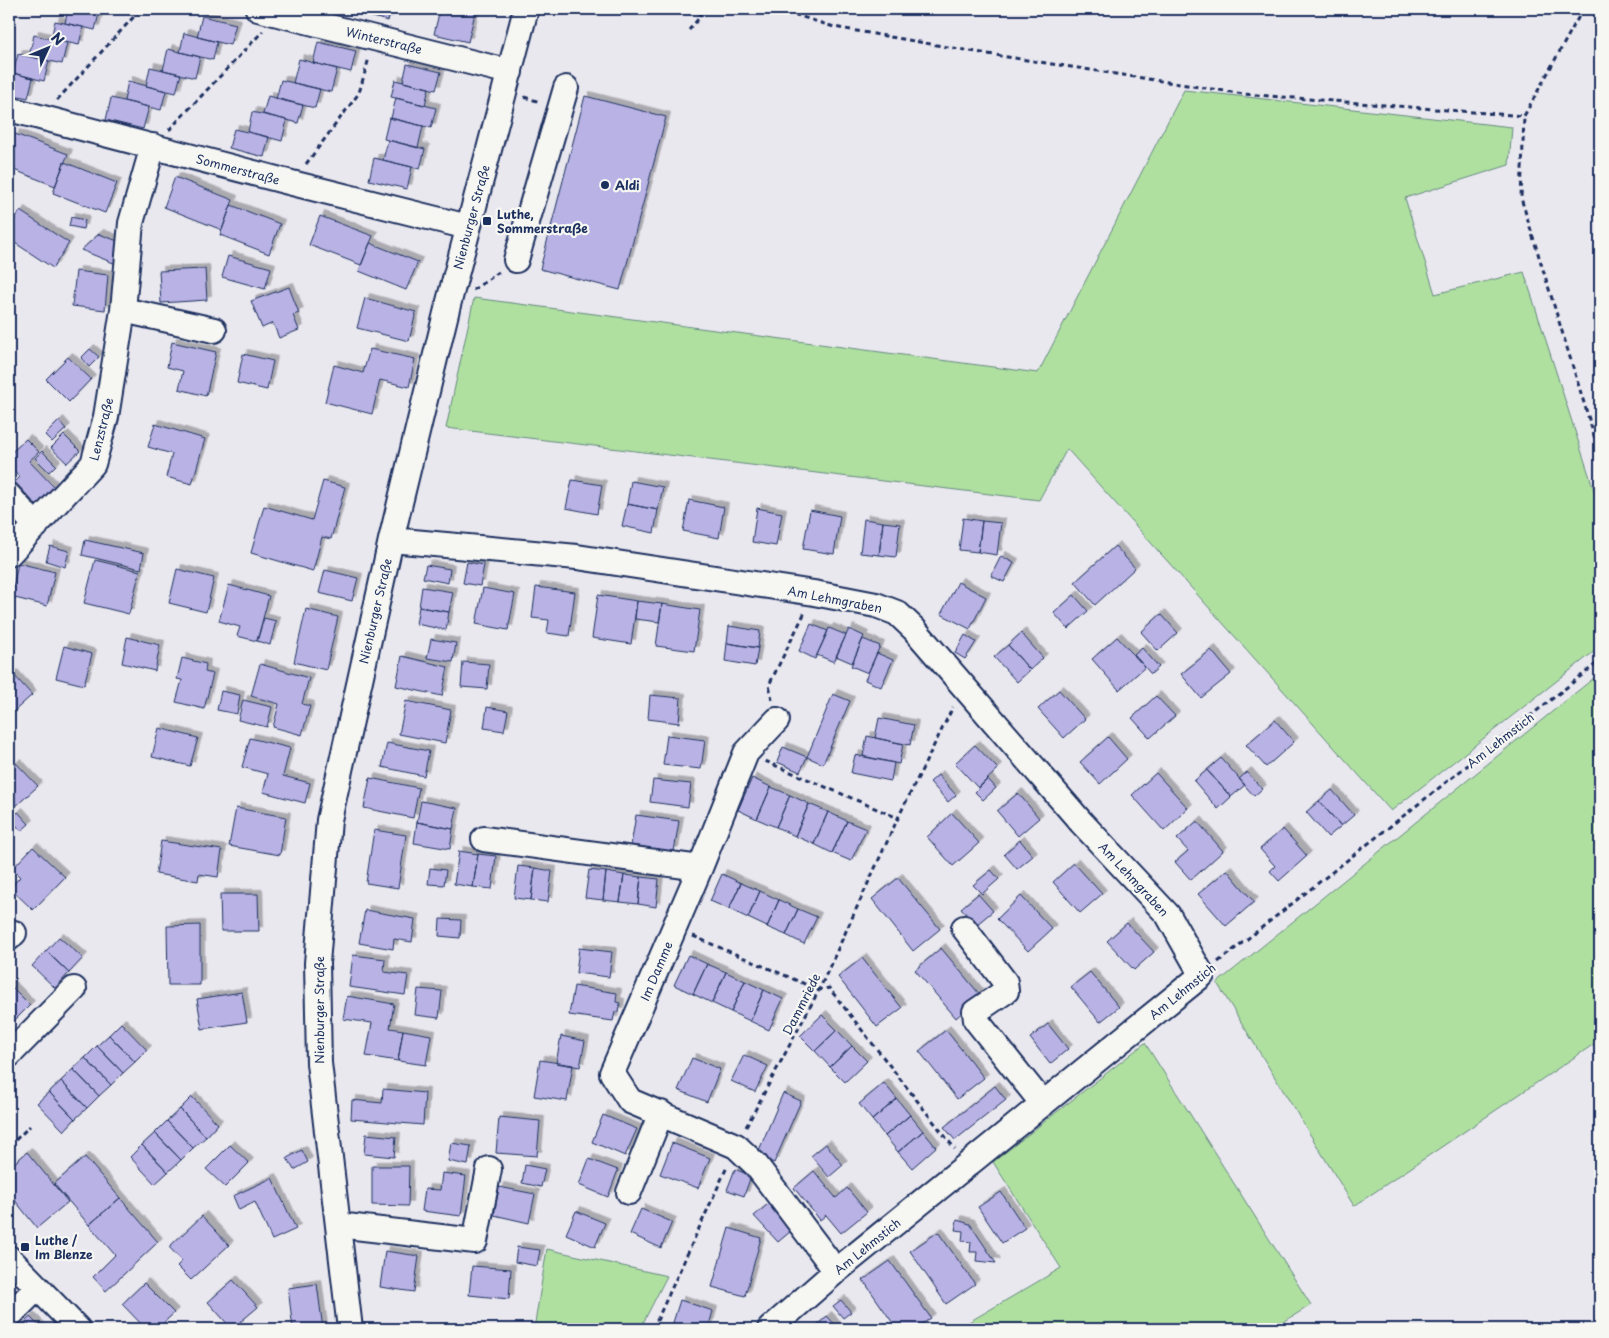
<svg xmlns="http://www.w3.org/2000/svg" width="1609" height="1338" font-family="'Playpen Sans',sans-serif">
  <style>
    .green { fill: #afe0a0; stroke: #65887f }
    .building { fill: #b9b2e4; stroke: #1b2f5e; filter: url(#shadow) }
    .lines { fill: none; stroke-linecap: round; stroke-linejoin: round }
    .minor-casing { stroke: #1b2f5e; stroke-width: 28 }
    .path { stroke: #1b2f5e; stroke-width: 3; stroke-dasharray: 5 4; stroke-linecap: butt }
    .minor { stroke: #f6f6f2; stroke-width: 24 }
    .poi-dot { fill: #1b2f5e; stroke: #f6f6f2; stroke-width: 2 }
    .labels { text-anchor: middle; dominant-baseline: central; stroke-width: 4.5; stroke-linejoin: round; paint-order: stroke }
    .street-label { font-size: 12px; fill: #1b2f5e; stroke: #f6f6f2 }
    .poi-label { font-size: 12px; font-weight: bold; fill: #1b2f5e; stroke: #f6f6f2; text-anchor: start }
  </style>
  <defs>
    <filter id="shadow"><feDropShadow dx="4.5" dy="-4.5" stdDeviation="0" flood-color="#0004"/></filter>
  </defs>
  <rect width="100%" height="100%" fill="#eae8ef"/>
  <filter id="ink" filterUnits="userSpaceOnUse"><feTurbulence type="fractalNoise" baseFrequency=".02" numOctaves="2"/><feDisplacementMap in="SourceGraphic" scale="10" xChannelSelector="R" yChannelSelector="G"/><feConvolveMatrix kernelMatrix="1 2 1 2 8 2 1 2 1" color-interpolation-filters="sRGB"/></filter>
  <g filter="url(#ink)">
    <path class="green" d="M1184,90L1512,127L1509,165L1405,198L1435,294L1524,272L1600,509V647L1391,811L1067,449L1039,500L446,428L474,298L1038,373Z
      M1600,673V1040L1354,1206L1217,983Z
      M1145,1043L1311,1305L1272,1329H957L1061,1268L993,1162Z
      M547,1249L667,1276L640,1329H534Z"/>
    <path class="building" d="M68,9H100L95,30L65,23Z
      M98,9H117L116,13Z
      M346,9H391L388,21L346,10Z
      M440,9H476L468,42L434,34Z
      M202,16L236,24L230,45L197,37Z
      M55,21L83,27L79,45L51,39Z
      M184,33L217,42L213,60L180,52Z
      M34,35L67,43L62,64L29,56Z
      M318,42L356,51L351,72L313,63Z
      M168,49L200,57L195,78L163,70Z
      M18,54L49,61L44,81L13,73Z
      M299,59L337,69L331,92L293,83Z
      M407,64L441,72L436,90L403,82Z
      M150,67L181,74L176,93L146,86Z
      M9,72L33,78L28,98L9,94Z
      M281,80L320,89L315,108L276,99Z
      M395,80L429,88L425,105L391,97Z
      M128,81L166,91L161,110L124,101Z
      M268,96L303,105L298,123L263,114Z
      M585,96L666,117L620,290L540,269Z
      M111,98L149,107L143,129L106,120Z
      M396,98L436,108L431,128L391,118Z
      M252,112L287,120L282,141L248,132Z
      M389,118L423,126L418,148L384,139Z
      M234,129L269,137L264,157L229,148Z
      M15,134L68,154L55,186L9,168V151Z
      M388,140L425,149L420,169L383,160Z
      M374,158L412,167L407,189L369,180Z
      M64,162L117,183L105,213L53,193Z
      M175,177L233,200L222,230L164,207Z
      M231,205L280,224L269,254L220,235Z
      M20,211L69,243L53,268L9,239V228Z
      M320,216L373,236L361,265L309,245Z
      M71,217L85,220L83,229L69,226Z
      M99,234L123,243L116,264L81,250Z
      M370,243L418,262L406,290L359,271Z
      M228,256L271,268L265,289L222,277Z
      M205,269L207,300L161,303L159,271Z
      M76,271L108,275L105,310L72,306Z
      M289,287L299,313L293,315L299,330L279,338L273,323L262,328L251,301Z
      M365,298L416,312L409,341L357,328Z
      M172,342L216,352L206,396L179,389L183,371L167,367Z
      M90,349L99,357L89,367L81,358Z
      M370,349L415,359L409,387L380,380L372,414L325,402L334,365L363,373Z
      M243,354L273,361L267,390L237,383Z
      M68,357L91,379L69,402L46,379Z
      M59,421L66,429L52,442L45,435Z
      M155,424L205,439L192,484L166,477L172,454L148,447Z
      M64,435L80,451L67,463L51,448Z
      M26,439L39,452L29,461L56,489L38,507L15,482L20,477L9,465V455Z
      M42,451L56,465L49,472L35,458Z
      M572,480L602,485L597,514L566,508Z
      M323,481L345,487L331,539L322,537L313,571L251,553L264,506L312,520Z
      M631,481L663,487L658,510L627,504Z
      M689,500L724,507L719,538L683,531Z
      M627,504L658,510L654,533L622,526Z
      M757,508L782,513L776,546L752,542Z
      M810,510L840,516L834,554L803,549Z
      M963,518L982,521L978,552L959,550Z
      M864,519L883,522L879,555L860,553Z
      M982,521L1001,523L997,555L978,552Z
      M883,522L900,524L896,557L879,555Z
      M85,540L144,553L141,569L82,555Z
      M50,546L69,551L65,567L46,561Z
      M1115,546L1135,568L1095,605L1075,582Z
      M1001,556L1014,563L1004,582L991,576Z
      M95,560L140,571L129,614L84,603Z
      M467,562L484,565L480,586L463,583Z
      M18,563L55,572L47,606L11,597Z
      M426,565L450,569L448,583L423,578Z
      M177,569L214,578L206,612L169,603Z
      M325,570L358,578L352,601L319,593Z
      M958,582L986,597L970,629L941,614Z
      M229,585L269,596L257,641L237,636L240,627L219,621Z
      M422,587L453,592L449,612L419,607Z
      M536,587L575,592L569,636L547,633L549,620L532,618Z
      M483,588L515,594L508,630L476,624Z
      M598,595L637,601L631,644L592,638Z
      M1074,595L1088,611L1068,629L1054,613Z
      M637,601L662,604L659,622L635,619Z
      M662,604L700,610L694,651L656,646Z
      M419,607L449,612L446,630L416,624Z
      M306,609L338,617L326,670L294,662Z
      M1161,614L1178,633L1158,651L1141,632Z
      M264,618L276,621L270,645L257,641Z
      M811,624L828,631L815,659L799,651Z
      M729,626L760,631L758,648L727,643Z
      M829,628L846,635L834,662L817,655Z
      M849,629L864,636L852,663L836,656Z
      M1021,633L1043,658L1030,670L1008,645Z
      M965,635L976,642L965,659L955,653Z
      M127,637L160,645L155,671L122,663Z
      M1117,637L1145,667L1119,690L1092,659Z
      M431,639L456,643L453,662L427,658Z
      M863,639L880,646L868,673L851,666Z
      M727,643L758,648L755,666L725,661Z
      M1008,645L1030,670L1017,682L994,657Z
      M64,646L92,654L84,685L56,678Z
      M1142,648L1159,667L1151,674L1134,655Z
      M1211,650L1231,674L1201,698L1181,674Z
      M877,653L893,660L881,687L865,680Z
      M402,656L448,667L442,696L396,686Z
      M182,658L206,664L205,672L213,674L204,709L176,702L182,680L177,679Z
      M463,662L489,664L487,689L461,687Z
      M260,664L309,678L302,704L310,706L302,735L273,727L279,704L251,696Z
      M13,674L32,695L11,714L9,711V678Z
      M1059,690L1085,719L1064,738L1038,709Z
      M221,691L240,695L237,714L217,710Z
      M833,694L850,701L823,764L807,757Z
      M650,695L681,698L679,723L648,719Z
      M1156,696L1175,716L1150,738L1132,718Z
      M243,700L272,707L267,727L238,720Z
      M406,701L451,710L445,743L399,734Z
      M487,707L508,711L504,731L484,728Z
      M879,718L914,725L910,745L875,738Z
      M1275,720L1294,742L1266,767L1246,745Z
      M159,728L198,738L190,766L152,757Z
      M667,735L705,740L701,769L663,765Z
      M867,736L903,744L899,764L863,756Z
      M1108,737L1127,759L1100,784L1080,762Z
      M250,738L290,748L283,776L310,783L305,803L263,792L268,774L242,767Z
      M387,743L429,751L424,776L382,767Z
      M975,745L998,769L978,788L955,763Z
      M783,747L807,757L800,772L777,762Z
      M855,755L894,763L891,781L851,773Z
      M1221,758L1245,785L1231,797L1207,770Z
      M16,763L38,786L16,806L9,798V770Z
      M1207,770L1231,797L1218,809L1194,781Z
      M1247,772L1262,789L1254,796L1239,779Z
      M1156,773L1188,808L1164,831L1132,795Z
      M938,775L956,795L948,802L930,782Z
      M370,778L419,788L413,818L364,808Z
      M752,778L771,787L757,819L738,810Z
      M988,779L996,788L983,800L975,792Z
      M653,780L691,784L688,807L650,802Z
      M771,787L790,795L776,827L757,819Z
      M1332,790L1354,815L1341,826L1319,801Z
      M1018,793L1039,818L1018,836L997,811Z
      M790,795L809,804L795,836L776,827Z
      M421,801L457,808L453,829L417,822Z
      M1319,801L1341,826L1328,837L1306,812Z
      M809,804L828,812L814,844L795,836Z
      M236,808L286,817L280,855L229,846Z
      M18,812L29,824L21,831L11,819Z
      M828,812L847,821L832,853L814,844Z
      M952,813L979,843L953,866L927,837Z
      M636,815L679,821L674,852L631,845Z
      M847,821L866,829L851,861L832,853Z
      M1197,821L1223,851L1191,880L1175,862L1188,851L1177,839Z
      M417,822L453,829L450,849L414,843Z
      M1283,829L1307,856L1279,881L1270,871L1275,866L1260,849Z
      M374,830L406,835L398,888L366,883Z
      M1020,840L1033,856L1017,869L1004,854Z
      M161,841L222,850L218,877L199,874L198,881L156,874Z
      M33,847L65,877L33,910L10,888L20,877L12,869Z
      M459,851L478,854L473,887L454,884Z
      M478,854L496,856L492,889L473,887Z
      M1074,863L1102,894L1080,913L1053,882Z
      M518,866L535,868L531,900L514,898Z
      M430,868L446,870L444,885L428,884Z
      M535,868L552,871L548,902L531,900Z
      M589,870L606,872L603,900L585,898Z
      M991,870L999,879L982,894L973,885Z
      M1227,870L1254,902L1226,926L1198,894Z
      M606,872L624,875L620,902L603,900Z
      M722,874L741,883L729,909L710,901Z
      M624,875L641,877L638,904L620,902Z
      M641,877L659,879L656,907L638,904Z
      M898,878L940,929L913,951L872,899Z
      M741,883L760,891L748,918L729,909Z
      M760,891L779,900L767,927L748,918Z
      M220,894H258L259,931H221Z
      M978,894L993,911L976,925L961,908Z
      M1021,896L1052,929L1028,951L997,919Z
      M779,900L798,909L786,935L767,927Z
      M798,909L817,917L804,944L786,935Z
      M365,910L415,919L412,942L394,939L393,949L359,943Z
      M440,919L461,920L460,938L439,936Z
      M1127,923L1154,952L1134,970L1107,941Z
      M200,925V985H168L167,926Z
      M59,937L83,958L69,973L46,951Z
      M579,948L612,952L609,977L576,973Z
      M941,948L981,996L956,1018L915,970Z
      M46,951L69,973L55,988L32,966Z
      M353,955L385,959L384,972L408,975L405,995L349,987Z
      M688,955L707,964L693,994L674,985Z
      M862,958L902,1008L877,1027L838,977Z
      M707,964L726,972L712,1003L693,994Z
      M726,972L745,981L731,1012L712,1003Z
      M1090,972L1119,1007L1100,1022L1071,987Z
      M745,981L764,990L750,1021L731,1012Z
      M9,984L30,1005L13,1022L9,1018Z
      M574,986L617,993L616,1002L620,1003L619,1012H615L613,1021L569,1015Z
      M418,989L442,991L439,1018L415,1015Z
      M764,990L783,999L769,1030L750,1021Z
      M242,992L247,1022L202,1029L197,999Z
      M347,996L394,1004L390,1028L403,1030L398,1061L366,1056L372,1023L343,1019Z
      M822,1015L837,1030L815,1051L800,1036Z
      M121,1023L147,1050L135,1062L109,1035Z
      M1048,1024L1068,1049L1050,1064L1030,1038Z
      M403,1030L431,1035L426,1065L398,1061Z
      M837,1030L852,1046L830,1067L815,1051Z
      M946,1030L984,1078L957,1099L919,1051Z
      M109,1035L135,1062L123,1073L97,1046Z
      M561,1036L585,1041L580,1067L556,1063Z
      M97,1046L123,1073L111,1085L85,1058Z
      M852,1046L867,1061L845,1082L830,1067Z
      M744,1055L768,1066L755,1092L731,1081Z
      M85,1058L111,1085L99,1096L73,1069Z
      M692,1058L720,1069L707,1102L678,1090Z
      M540,1060L573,1065L567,1101L534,1096Z
      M73,1069L99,1096L87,1108L61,1081Z
      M61,1081L87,1108L75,1119L49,1092Z
      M884,1083L897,1099L872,1120L859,1104Z
      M995,1086L1006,1100L955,1140L944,1127Z
      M383,1089L425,1093L423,1125L351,1119L352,1100L382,1103Z
      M49,1092L75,1119L64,1131L37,1103Z
      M783,1093L801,1101L774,1163L757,1155Z
      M192,1097L218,1124L206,1137L180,1109Z
      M897,1099L910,1115L885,1136L872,1120Z
      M180,1109L206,1137L193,1148L167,1121Z
      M603,1115L637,1129L625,1156L592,1142Z
      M910,1115L923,1131L898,1152L885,1136Z
      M499,1117L540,1121L537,1156L496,1153Z
      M167,1121L193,1148L181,1160L155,1133Z
      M923,1131L936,1147L912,1168L898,1152Z
      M155,1133L181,1160L168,1172L142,1145Z
      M366,1134L396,1137L394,1157L364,1154Z
      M451,1143L471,1146L468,1165L448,1161Z
      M672,1143L710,1158L698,1188L660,1174Z
      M826,1144L843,1165L829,1177L811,1156Z
      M142,1145L168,1172L155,1184L130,1157Z
      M230,1145L249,1163L225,1187L206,1169Z
      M302,1150L308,1162L294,1170L287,1158Z
      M27,1152L68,1202L37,1228L9,1193V1168Z
      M85,1157L120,1198L89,1225L54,1184Z
      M589,1159L618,1170L608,1197L579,1185Z
      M525,1165L545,1169L541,1187L522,1183Z
      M372,1166H409L408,1206L372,1205Z
      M735,1169L751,1176L744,1196L727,1190Z
      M814,1171L836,1198L847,1188L867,1212L841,1233L826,1215L820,1220L794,1188Z
      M442,1173L466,1176L461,1216L422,1211L425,1189L440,1190Z
      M272,1178L296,1229L272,1240L255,1202L239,1210L233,1196Z
      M499,1187L535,1194L529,1223L494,1215Z
      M1001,1192L1025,1228L1002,1243L978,1207Z
      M120,1198L158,1242L106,1291L93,1277L115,1255L89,1225Z
      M768,1204L791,1231L778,1242L754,1216Z
      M641,1209L672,1222L661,1248L630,1234Z
      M576,1211L605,1223L595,1247L566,1234Z
      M202,1216L229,1245L191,1280L177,1266L182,1261L169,1247Z
      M957,1220L970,1224L996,1263L976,1261L977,1252H970L971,1242L962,1241L963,1231L955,1230Z
      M729,1228L761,1238L745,1296L712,1287Z
      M938,1232L975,1284L946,1304L910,1251Z
      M517,1247L540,1250L537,1266L515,1262Z
      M385,1251L419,1256L414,1292L380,1287Z
      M890,1261L931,1318L915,1329H897L863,1280Z
      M472,1266L511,1269L509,1299L469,1295Z
      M233,1280L258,1307L232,1329L208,1302Z
      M144,1283L174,1313L157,1329H146L122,1304Z
      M317,1284L323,1329H293L288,1288Z
      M680,1300L713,1311L708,1329H671Z
      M841,1300L851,1312L843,1318L833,1306Z
      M827,1316L839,1329H813Z
      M30,1317L42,1329H18Z"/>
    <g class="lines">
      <g class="minor-casing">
        <path id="minor" d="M258,9L510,72
          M9,109L292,183L468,227
          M516,260L566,88
          M123,310L214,330
          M9,496L36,526
          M391,540L577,557L814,593L876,605L897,613L914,629L1081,822L1168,915L1202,975L836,1271L770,1329
          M9,554L93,464L106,417L123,310L131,223L153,146
          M777,720L746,753L700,868L612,1073L630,1101L736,1146L756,1165L836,1271
          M484,839L700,868
          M964,928L1005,982L1006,991L975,1012L976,1020L1043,1104
          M9,938L14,933
          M9,1055L74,989
          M629,1192L661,1113
          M338,1225L475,1241L489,1169
          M9,1258L78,1329
          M9,1316L37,1288
          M350,1329L319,1063L317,963L329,820L391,540L447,309L526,9"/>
      </g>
      <path class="path" d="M777,9L834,27L982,53L1244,94L1524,116
        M1583,9L1524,116L1521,198L1600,455
        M689,30L699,18L702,9
        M524,97L540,102
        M57,100L141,9
        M169,130L263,31
        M306,164L359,93L369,58
        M473,290L499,272
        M772,700L769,685L805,612
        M765,761L898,818
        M693,936L819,990L829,988L955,1149
        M1218,962L1600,661
        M746,1127L819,990L898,818L953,707
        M9,1146L30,1126
        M653,1329L727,1167"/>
      <use href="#minor" class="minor"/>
    </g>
  </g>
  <g class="poi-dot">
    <circle cx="605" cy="185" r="5"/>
    <rect x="482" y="216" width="10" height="10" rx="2.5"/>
    <rect x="20" y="1242" width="10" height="10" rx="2.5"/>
  </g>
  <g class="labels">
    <g class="street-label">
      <text transform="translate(384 40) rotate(14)">Winterstraße</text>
      <text transform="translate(238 169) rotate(15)">Sommerstraße</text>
      <text transform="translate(471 217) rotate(-75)">Nienburger Straße</text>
      <text transform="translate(101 429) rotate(-76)">Lenzstraße</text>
      <text transform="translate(835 599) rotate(11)">Am Lehmgraben</text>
      <text transform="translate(375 611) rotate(-77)">Nienburger Straße</text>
      <text transform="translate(1500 740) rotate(-38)">Am Lehmstich</text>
      <text transform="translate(1134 879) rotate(47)">Am Lehmgraben</text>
      <text transform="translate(656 971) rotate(-67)">Im Damme</text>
      <text transform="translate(1182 991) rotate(-39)">Am Lehmstich</text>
      <text transform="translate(801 1004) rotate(-63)">Dammriede</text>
      <text transform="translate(319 1010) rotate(-90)">Nienburger Straße</text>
      <text transform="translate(867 1246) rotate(-39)">Am Lehmstich</text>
    </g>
    <g class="poi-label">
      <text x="615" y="185">Aldi</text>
      <text x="497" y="214">Luthe,<tspan x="497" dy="14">Sommerstraße</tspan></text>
      <text x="35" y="1240">Luthe /<tspan x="35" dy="14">Im Blenze</tspan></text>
    </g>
  </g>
  <rect width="1609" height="1338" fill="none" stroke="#f6f6f2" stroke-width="30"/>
  <rect x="15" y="15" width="1579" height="1308" fill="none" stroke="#1b2f5e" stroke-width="2" filter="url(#ink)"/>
  <g transform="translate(48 48) rotate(46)" stroke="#f6f6f2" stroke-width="4" paint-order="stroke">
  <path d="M0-4L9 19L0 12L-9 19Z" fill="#1b2f5e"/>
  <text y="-8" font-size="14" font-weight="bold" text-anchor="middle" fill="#1b2f5e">N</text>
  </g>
</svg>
